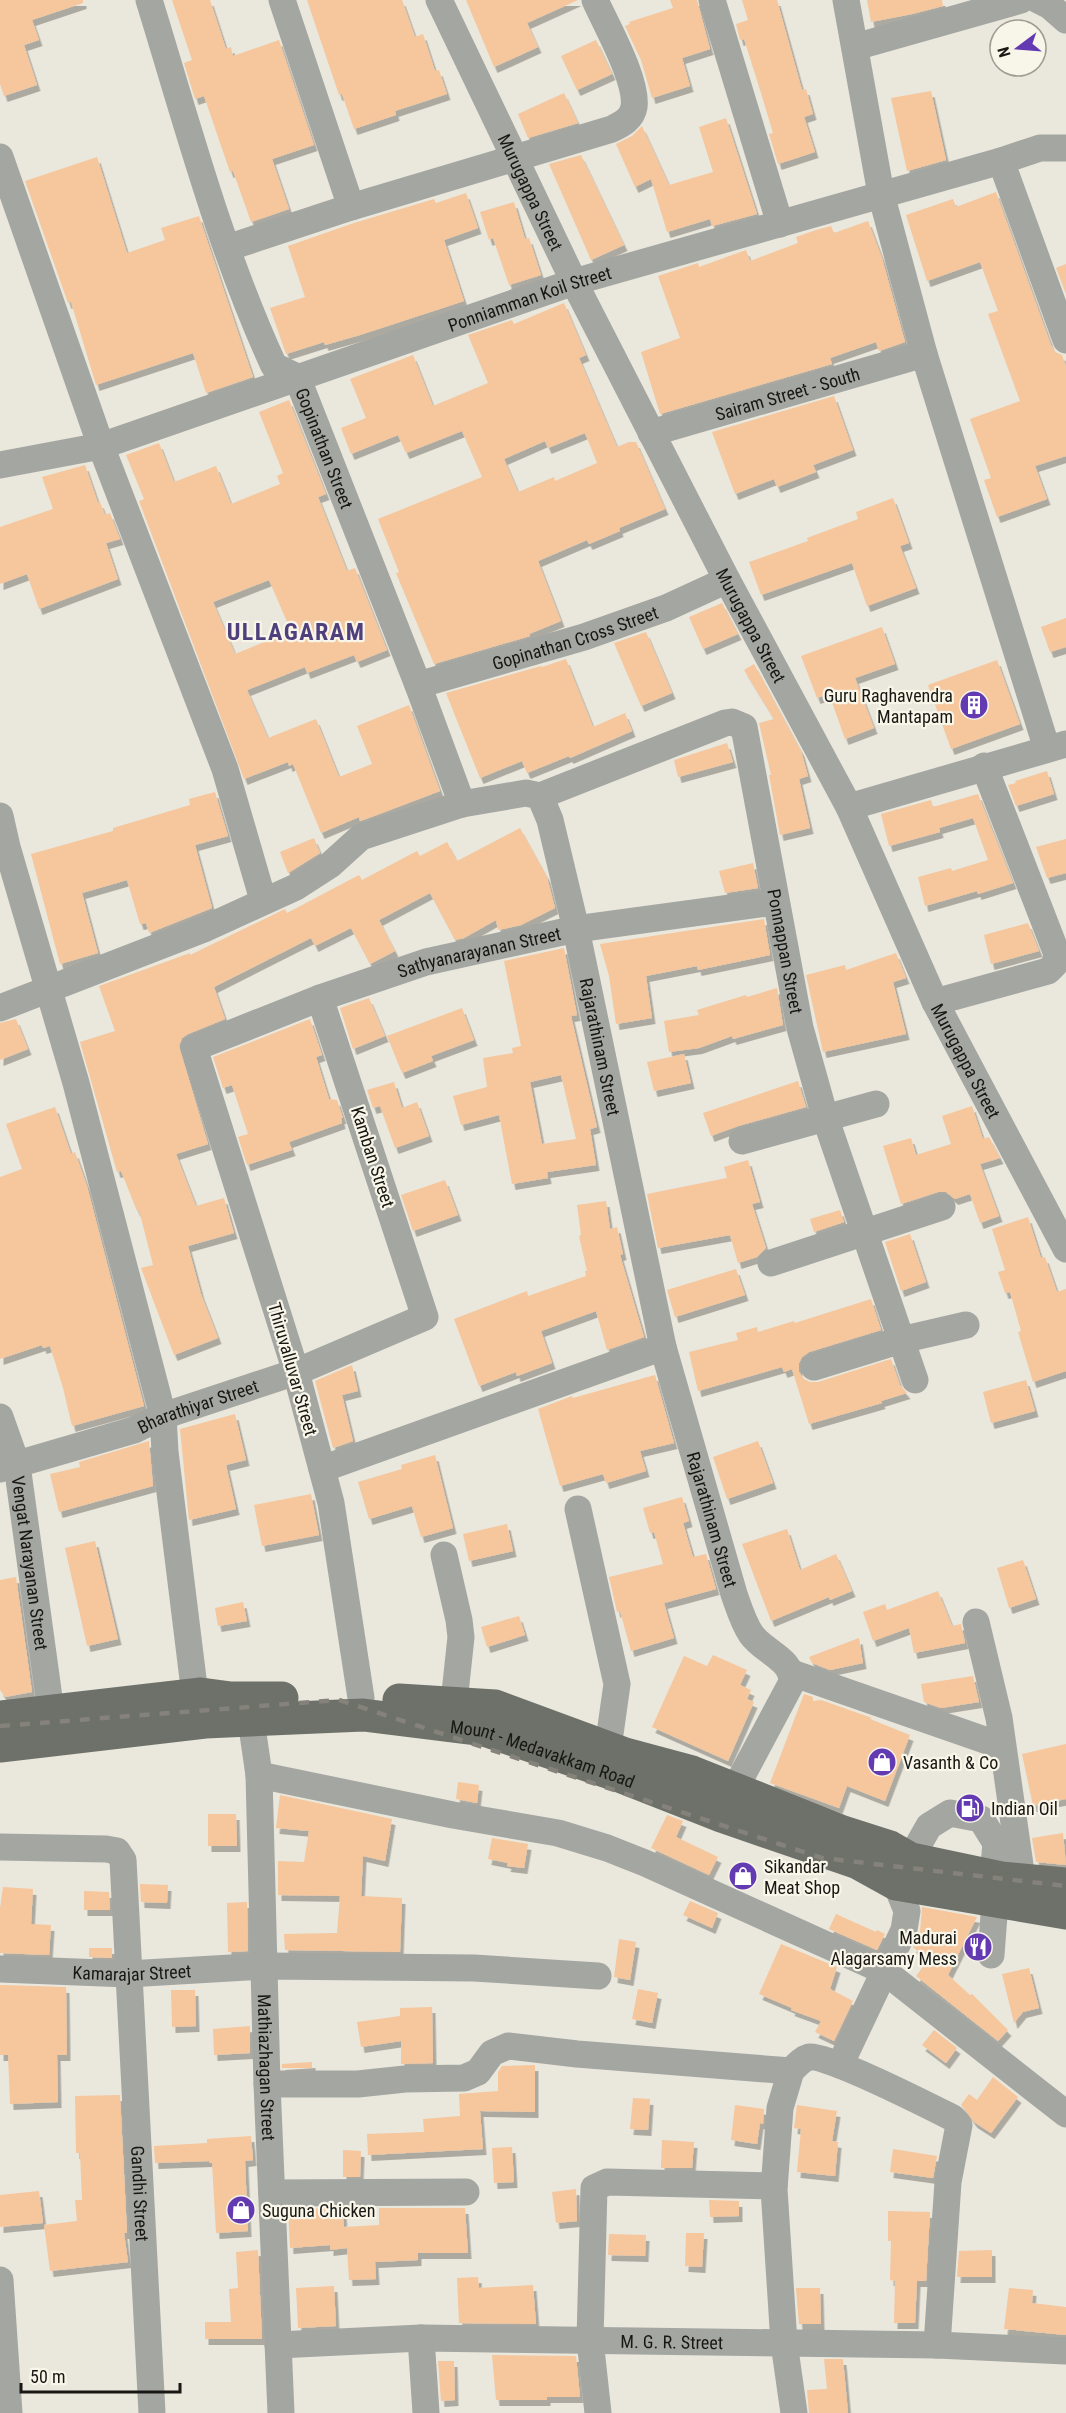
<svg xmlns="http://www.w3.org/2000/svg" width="1066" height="2413" font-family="'Roboto Condensed',sans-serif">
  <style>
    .building { fill: #f6c69c; fill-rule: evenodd; filter: url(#shadow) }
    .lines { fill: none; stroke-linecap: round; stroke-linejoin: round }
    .minor { stroke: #a4a6a2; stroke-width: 27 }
    .major { stroke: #6d7169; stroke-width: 33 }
    .rail { stroke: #84827a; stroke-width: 4.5; stroke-dasharray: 10 10; stroke-linecap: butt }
    .labels { text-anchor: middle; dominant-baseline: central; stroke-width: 4.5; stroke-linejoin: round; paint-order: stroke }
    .street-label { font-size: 18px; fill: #181713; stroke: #f8f5e9 }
    .poi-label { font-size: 18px; fill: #181713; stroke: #f8f5e9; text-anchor: start }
    .district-label { font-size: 24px; font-weight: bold; letter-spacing: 1.5px; fill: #4f3f7c; stroke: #f8f5e9 }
  </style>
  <defs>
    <filter id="shadow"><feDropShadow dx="3.5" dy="6" stdDeviation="0" flood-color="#0004"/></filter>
  </defs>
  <rect width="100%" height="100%" fill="#eae7dc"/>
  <path class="building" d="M0,0H83V3L32,20L39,40L24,45L37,85L4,96L0,84Z
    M172,0H210L226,49L231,47L233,56L279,40L314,145L272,159L289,209L251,222L233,171L230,172L204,96L195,99L184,63L192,60Z
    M307,0H402L415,37L423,34L435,71L439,70L447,94L395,111L396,115L354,129L342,94L339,95Z
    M466,0H578L527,23L538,47L494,67Z
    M670,0H697L710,49L682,58L690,86L652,98L641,60L625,26L630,24L629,22L673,8Z
    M742,0H777L802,90L806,89L813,114L804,117L815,152L778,164L769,134L773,133L761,93L744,39L740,40L736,24L748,20Z
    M867,0H942L943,6L912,14L871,22Z
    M596,40L612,74L577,90L561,56Z
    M931,91L946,160L907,171L891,98Z
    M564,93L578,123L528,138L518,114Z
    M726,118L757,214L712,226L710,219L667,232L651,179L635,187L616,144L632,136L642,126L669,185L713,172L699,127Z
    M581,155L624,245L591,260L549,164Z
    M97,157L127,253L165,240L161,228L199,216L253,377L206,393L193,353L96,385L71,302L68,303L25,181Z
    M996,192L1051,345L1055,352L1062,355L1066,366V456L1035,466L1047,499L997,517L984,480L991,478L970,419L1020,401L988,314L998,311L980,262L927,281L906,215L953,199L956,207Z
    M466,193L478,228L444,240L464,301L360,335L325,345L324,342L286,354L270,308L305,297L288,246L354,223L434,199L436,203Z
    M514,202L525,239L529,238L541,275L509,285L493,238L489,240L480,212Z
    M868,221L882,258L905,342L879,351L876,342L830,358L832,364L660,414L641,352L680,338L658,276L698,263L699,267L746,250L750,261L798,243L796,237L816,230L831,226L834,233Z
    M1066,264V294L1056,268Z
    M564,303L586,355L579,358L617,447L629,442H636L665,509L619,528L620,531L589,544L587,540L538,561L561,621L529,634L530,636L434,664L396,573L399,572L378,519L482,477L462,431L406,453L398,435L351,454L341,428L366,418L350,379L413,355L433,406L488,383L468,335L512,320L514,324ZM585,433L597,463L555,481L554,477L518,492L504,459L545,441L548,448Z
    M834,396L853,450L813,465L816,472L777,487L774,479L735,494L712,432Z
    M289,400L326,494L318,497L347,571L355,568L387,650L357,662L354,655L307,673L305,667L247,690L268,738L316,719L339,777L372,764L357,726L409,705L440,791L374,816L360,821L359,817L321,833L293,764L289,766L288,762L244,779L139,501L144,499L126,455L159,443L174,482L216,466L231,504L280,484L277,476L283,473L259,412ZM269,580L291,631L235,654L213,602Z
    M85,465L98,503L100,502L105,515L110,513L120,539L106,543L118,579L39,609L27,574L0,584V527L53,509L42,477Z
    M893,498L909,543L900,546L916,588L867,606L852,563L761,595L749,562L808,541L807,538L858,519L856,512Z
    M722,603L738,634L703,649L689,617Z
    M1066,618V647L1050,652L1041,627Z
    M882,627L895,664L855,678L874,728L845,739L829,694L817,698L801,656Z
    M646,632L672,693L641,706L614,643Z
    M566,659L593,727L625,713L632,731L570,758L569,756L527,773L522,761L480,778L446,693L541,666L542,667Z
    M997,660L1020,724L951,749L928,685Z
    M754,664L801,751L808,776L799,779L810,828L780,835L769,775H771L759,723L774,719L744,670Z
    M727,743L733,762L678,777L674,760Z
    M1047,771L1054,794L1016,806L1008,785L1016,783L1015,781Z
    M215,792L228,836L195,845L212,908L149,933L146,923L140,924L127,880L82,893L98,953L60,964L31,854L113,831V828L190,805L189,799Z
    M978,794L1013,883L978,894L977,891L925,906L918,877L951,868L952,871L988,860L973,818L939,828L940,832L889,846L881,814L931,800L933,807Z
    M520,828L547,877L555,908L521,925L498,930L496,920L464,938L455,940L430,893L379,920L395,951L370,964L351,928L315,946L311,938L214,987L225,1019L188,1034L182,1038L179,1046L208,1144L176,1154L196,1206L224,1198L234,1233L188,1246L201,1294L218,1338L174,1355L141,1268L153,1265L139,1210L137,1211L121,1171L117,1172L80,1042L115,1031L99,986L190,953V955L285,909L287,913L359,875L362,880L417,851L420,856L447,842L457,861Z
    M314,838L320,853L288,873L280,852Z
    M1066,839V873L1047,878L1036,847Z
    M753,863L758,888L725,893L719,871Z
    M764,919L770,955L698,970L697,966L646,976L652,1018L616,1024L609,976L600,944Z
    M1028,923L1039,951L991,964L984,935Z
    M564,948L577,1015L571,1016L597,1127L590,1129L596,1165L547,1172L548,1178L512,1184L499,1115L461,1125L453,1096L487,1087L483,1058L513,1053L512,1048L521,1046L504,961ZM561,1075L576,1139L542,1144L530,1082Z
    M896,953L906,978L893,982L906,1034L823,1052L806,975L845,965L846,970Z
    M777,988L783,1025L733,1039L732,1036L699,1048L669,1052L664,1021L699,1015L697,1010L746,995L747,997Z
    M369,998L385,1036L353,1049L340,1008Z
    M462,1008L474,1040L431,1056L433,1061L402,1073L387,1036Z
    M16,1019L28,1049L0,1060V1023Z
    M310,1019L322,1055L316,1057L329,1099L337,1100L343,1118H341L342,1123L289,1142L292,1150L247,1165L238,1137L248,1134L232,1085L223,1088L213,1057Z
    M684,1054L691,1083L654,1091L647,1062Z
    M798,1081L806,1107L738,1126L711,1136L703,1113Z
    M394,1082L402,1108L417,1102L429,1136L395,1148L380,1106L373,1108L367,1090Z
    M972,1106L983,1139L989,1137L1000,1158L980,1164L999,1216L980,1223L970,1194L955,1199L946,1192H938L901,1204L883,1146L911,1138L916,1155L951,1144L942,1116Z
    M55,1107L71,1154L75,1152L87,1186L144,1406L72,1426L63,1388L50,1346L43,1348L42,1345L0,1359V1177L22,1169L6,1124Z
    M748,1160L760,1202L752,1204L766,1248L757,1257L738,1263L730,1235L658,1248L647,1194L727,1178L724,1167Z
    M445,1180L458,1215L413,1231L401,1195Z
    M606,1201L610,1229L617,1227L623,1254L620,1255L644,1337L607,1350L596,1311L541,1331L552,1363L517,1376L516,1372L479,1386L454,1319L527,1291L528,1296L586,1276L585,1271H587L579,1236L581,1235L577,1205Z
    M840,1210L844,1222L814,1232L810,1219Z
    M1028,1217L1041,1258L1045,1257L1057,1292L1066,1289V1371L1033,1382L1018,1332L1021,1331L1010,1292L1005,1293L998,1272L1005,1270L992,1229Z
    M910,1234L926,1282L901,1291L885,1242Z
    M736,1269L745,1295L675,1317L667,1290Z
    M871,1299L881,1330L809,1352L802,1357L799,1363V1372L804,1379L810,1382H818L891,1359L900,1385L907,1393L881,1401L882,1403L809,1424L792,1369L784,1372L782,1367L698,1391L689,1352L738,1340L736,1333L757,1327L758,1332L794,1321L795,1323Z
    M352,1365L358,1391L342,1395L353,1441L333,1448L315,1381Z
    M655,1375L674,1443L640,1451L646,1471L606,1483L603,1474L560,1486L538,1409L572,1396L573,1398Z
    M1026,1380L1035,1411L991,1423L983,1392Z
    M235,1414L246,1460L226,1465L236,1509L189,1520L180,1429Z
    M149,1441L153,1486L59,1512L50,1474L80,1467L79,1462Z
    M758,1441L773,1483L727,1499L713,1457Z
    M435,1455L453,1528L421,1537L412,1506L369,1519L358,1482L402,1469L401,1465Z
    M311,1494L319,1535L262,1546L254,1505Z
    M682,1497L689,1521L683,1523L693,1557L706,1554L716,1589L664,1603L674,1638L631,1651L620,1611L617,1612L609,1577L663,1564L654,1532L650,1533L643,1508Z
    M507,1524L513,1551L469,1561L463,1534Z
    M787,1529L800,1570L836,1554L852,1591L830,1600L829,1597L771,1621L742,1544Z
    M95,1541L118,1639L87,1646L65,1548Z
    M1023,1560L1036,1599L1009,1608L997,1568Z
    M16,1577L32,1692L5,1697L0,1690V1580Z
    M938,1591L952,1626L961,1624L965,1643L914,1653L909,1628L873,1641L863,1612L885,1604L887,1610Z
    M243,1602L247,1621L218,1626L215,1608Z
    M519,1616L525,1635L487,1647L481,1627Z
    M859,1638L863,1663L830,1670L812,1663L809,1657Z
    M713,1655L747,1670L740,1685L751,1690L747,1699L754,1702L728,1761L652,1727L684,1656L707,1666Z
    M973,1676L979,1702L941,1708L924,1702L921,1684Z
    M804,1694L813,1697V1701L821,1700L872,1718L870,1719L910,1735L885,1801L847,1786L839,1808L770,1783Z
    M1066,1744V1799L1033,1806L1022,1754Z
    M458,1782L479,1785L477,1803L456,1799Z
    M280,1795L392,1819L385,1861L363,1856L361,1896L402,1898L400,1952L285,1950L284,1934L337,1933L340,1896L278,1895V1861L304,1862L309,1831L276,1828Z
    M208,1814H236L237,1846H208Z
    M667,1815L683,1821L676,1837L718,1857L709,1875L651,1848Z
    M1063,1833L1066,1865L1036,1862L1032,1838Z
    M492,1838L528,1844L524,1868L507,1866L508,1863L488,1859Z
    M140,1884L168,1885L167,1903L141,1902Z
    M3,1887L33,1889L31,1924L51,1925L49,1955L0,1953V1908Z
    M84,1891L109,1892L110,1910H84Z
    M690,1901L718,1913L712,1928L683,1915Z
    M247,1902L248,1951L228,1952L227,1903Z
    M922,1907L977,1917L948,1975L970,1995L972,1994L1008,2030L998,2041L916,1976L928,1960L913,1947L920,1932Z
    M836,1914L876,1932L877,1930L885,1934L877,1950L829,1929Z
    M619,1939L636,1942L630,1980L614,1977Z
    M781,1944L837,1967L830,1989L853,2001L834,2041L815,2032L821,2021L791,2010L792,2008L759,1994Z
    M89,1948H112V1958L89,1957Z
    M1029,1968L1039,2008L1023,2012L1014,2023L1002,1974Z
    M0,1985L66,1987L67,2055H57L58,2102L10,2104L8,2055H0Z
    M638,1989L658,1993L652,2023L632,2019Z
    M171,1990H195L196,2026L172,2027Z
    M432,2007L433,2063L401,2064V2041L361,2047L357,2022L400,2016V2008Z
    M250,2026V2053L214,2055L213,2029Z
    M934,2030L957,2048L946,2063L922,2045Z
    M312,2062V2068H282V2064Z
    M535,2065V2112L480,2111L483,2149L368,2155L367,2134L424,2132L423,2119L460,2116L459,2094L498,2091V2072L502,2066Z
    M993,2077L1018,2097L991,2133L974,2122L961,2105L969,2094L977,2100Z
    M120,2095L127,2233H124L128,2262L50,2271L44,2225L77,2221L75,2200H82L80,2153H76L75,2096Z
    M633,2098L650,2099L648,2130L630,2129Z
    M735,2105L764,2109L763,2124L760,2123L757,2144L731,2140Z
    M797,2105L837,2111L832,2141L838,2142L835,2176L797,2172L801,2129L794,2128Z
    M251,2136L253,2160L245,2161L248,2231L216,2233L212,2163H209V2161L155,2163L154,2146L207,2143V2139Z
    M662,2140L694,2142L692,2168H661Z
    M512,2147L514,2182L494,2183L492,2148Z
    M893,2149L937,2156L933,2178L890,2172Z
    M343,2150L361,2151L360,2177H343Z
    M576,2189L577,2221L556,2223L552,2192Z
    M39,2191L43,2223L0,2227V2195Z
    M709,2200L739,2201V2216L710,2217Z
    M343,2208L344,2227L379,2225V2208H465L468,2253H418V2260L375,2262L376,2279L349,2280L347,2248L330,2250V2245L290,2248L288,2209Z
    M888,2211L930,2212L926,2281H917L915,2323H894L895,2281L890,2280L891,2241H888Z
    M686,2233H704L702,2267L685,2266Z
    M609,2234L646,2235L645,2256L608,2255Z
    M258,2250L262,2339H205V2322H231L229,2289L238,2288L236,2252Z
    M992,2250V2277H957L959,2251Z
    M478,2277L479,2288L533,2285L536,2324L459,2323L457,2278Z
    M334,2286L336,2326L298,2328L296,2288Z
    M796,2288H820L821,2324H799Z
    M1009,2288L1033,2290L1032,2303L1066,2307V2335L1004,2329Z
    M492,2355L576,2356L580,2397H547V2400H496Z
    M824,2359H843L848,2413H809L807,2390L827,2389Z
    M438,2361H454L455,2400L441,2401Z"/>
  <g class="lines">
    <g class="minor">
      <path id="s1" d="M149,0C187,123 220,249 274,366L297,377L418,685L462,804"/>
      <path d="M282,0L351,207"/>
      <path id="s2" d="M439,0L574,282L727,580L849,807L935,1002L1066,1249"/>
      <path d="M712,0L780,224"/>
      <path d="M846,0L881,194L924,354L1047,749"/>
      <path d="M1038,0L1050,6L1066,20"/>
      <path d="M855,47L1021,0"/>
      <path d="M0,157L101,446L225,769L263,900"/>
      <path d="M1001,161L1066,340"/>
      <path d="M227,248L351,207L612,129C622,124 632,119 634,107C638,81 606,25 595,0"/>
      <path id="s3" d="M651,433L924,354"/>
      <path id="s4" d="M0,465L101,446L574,282L1001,161L1040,148H1066"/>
      <path id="s5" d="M418,685L584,637L666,608L727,580"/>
      <path id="s6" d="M540,796L725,723L732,722L744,727L800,1028L825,1117L915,1380"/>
      <path d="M849,807L1066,744"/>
      <path d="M0,816L7,847L76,1083L163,1416L165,1452L195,1695"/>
      <path d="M935,1002L1048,971L1055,964L1057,954L984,766"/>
      <path id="s7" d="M0,1008L204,929L296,887L330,865L361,837L462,804L526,793L540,796L550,820L576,929L663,1347L734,1594C739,1608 743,1622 751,1634C763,1652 792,1658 792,1682L735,1789"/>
      <path d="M742,1141L876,1104"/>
      <path d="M771,1263L942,1207"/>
      <path d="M814,1367L901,1340L966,1325"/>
      <path id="s8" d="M0,1417L17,1465L51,1712"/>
      <path id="s9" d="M0,1469L134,1430L163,1416L296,1372L425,1317L320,998"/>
      <path d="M322,1469L663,1347"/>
      <path d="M578,1509L617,1684L608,1748"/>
      <path d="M444,1555L459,1620L461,1637L454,1702"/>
      <path d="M976,1622L999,1718L1022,1879"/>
      <path d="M792,1673L1002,1746"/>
      <path id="s10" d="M361,1698L331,1503L296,1372L194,1048L320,998L426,962L576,929L775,902"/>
      <path id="s11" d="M238,1705L251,1720L259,1775L267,2084L281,2413"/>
      <path d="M259,1775L453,1815L558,1833L607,1848L645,1863L884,1971L1066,2114"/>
      <path id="s12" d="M0,1847L106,1849L117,1851L123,1860L152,2413"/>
      <path d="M991,1955L995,1902"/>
      <path id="s13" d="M0,1969L128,1974L265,1966L474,1968L598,1976"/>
      <path d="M840,2065L904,1930L907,1911L896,1884L929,1826L950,1813L981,1819L996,1843L993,1877"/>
      <path d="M791,2071L780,2108L774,2189L784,2343L794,2413"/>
      <path d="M267,2084H358L405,2079L464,2078L478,2072L492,2053L508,2046L577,2054L791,2071C797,2065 802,2059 809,2057C827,2054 931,2107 953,2118L959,2125L948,2182L937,2345"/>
      <path d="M272,2193L466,2192"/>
      <path d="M0,2280L9,2413"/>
      <path d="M421,2338L426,2413"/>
      <path id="s14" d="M278,2345L421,2338L937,2345L1066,2351"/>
      <path d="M598,2413L590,2340L594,2188L607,2182L774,2186"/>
    </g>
    <g class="major">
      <path d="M399,1700L495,1706L625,1754L692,1772L843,1832L890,1847L911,1859L1001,1878L1066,1884"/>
      <path d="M0,1717L201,1694L231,1698H282"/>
      <path id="s15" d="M0,1746L205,1722L363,1715L484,1730L619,1776L721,1816L858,1863L896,1884L1066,1913"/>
    </g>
    <path class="rail" d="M0,1726L339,1700L822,1858L1066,1886"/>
  </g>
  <defs>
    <g id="building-disc" transform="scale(1.5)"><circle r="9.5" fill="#633ab2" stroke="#f8f5e9"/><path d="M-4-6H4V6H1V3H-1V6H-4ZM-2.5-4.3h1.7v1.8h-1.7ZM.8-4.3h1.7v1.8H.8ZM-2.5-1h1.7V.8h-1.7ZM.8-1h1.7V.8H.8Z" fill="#fff"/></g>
    <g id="shop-disc" transform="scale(1.5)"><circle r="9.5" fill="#633ab2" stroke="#f8f5e9"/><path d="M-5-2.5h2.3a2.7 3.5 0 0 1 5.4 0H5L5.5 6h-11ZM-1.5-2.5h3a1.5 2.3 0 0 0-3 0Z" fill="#fff"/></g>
    <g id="fuel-disc" transform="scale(1.5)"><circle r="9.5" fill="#633ab2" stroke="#f8f5e9"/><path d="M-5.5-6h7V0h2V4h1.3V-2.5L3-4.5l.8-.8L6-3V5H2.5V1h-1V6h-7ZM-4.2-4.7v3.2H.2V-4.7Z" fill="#fff"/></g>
    <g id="restaurant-disc" transform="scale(1.5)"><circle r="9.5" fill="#633ab2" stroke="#f8f5e9"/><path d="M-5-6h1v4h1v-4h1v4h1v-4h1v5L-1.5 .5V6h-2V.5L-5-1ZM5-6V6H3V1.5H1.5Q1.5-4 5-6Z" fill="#fff"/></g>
  </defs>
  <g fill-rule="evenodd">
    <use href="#building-disc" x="974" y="705"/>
    <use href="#shop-disc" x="882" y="1762"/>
    <use href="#fuel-disc" x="970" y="1808"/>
    <use href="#shop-disc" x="743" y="1876"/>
    <use href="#restaurant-disc" x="978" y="1947"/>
    <use href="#shop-disc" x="241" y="2210"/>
  </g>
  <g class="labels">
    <g class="street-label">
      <text stroke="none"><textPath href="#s2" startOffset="213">Murugappa Street</textPath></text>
      <text stroke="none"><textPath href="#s4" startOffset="556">Ponniamman Koil Street</textPath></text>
      <text stroke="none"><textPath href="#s3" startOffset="142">Sairam Street - South</textPath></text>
      <text stroke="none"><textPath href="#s1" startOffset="489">Gopinathan Street</textPath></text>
      <text stroke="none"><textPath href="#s2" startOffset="699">Murugappa Street</textPath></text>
      <text stroke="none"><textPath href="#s5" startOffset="164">Gopinathan Cross Street</textPath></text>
      <text stroke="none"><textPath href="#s10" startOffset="974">Sathyanarayanan Street</textPath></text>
      <text stroke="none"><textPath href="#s6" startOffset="447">Ponnappan Street</textPath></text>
      <text stroke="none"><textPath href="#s7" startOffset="846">Rajarathinam Street</textPath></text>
      <text stroke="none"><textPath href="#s2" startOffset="1185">Murugappa Street</textPath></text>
      <text transform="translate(373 1157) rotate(72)">Kamban Street</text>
      <text transform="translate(293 1369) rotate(74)">Thiruvalluvar Street</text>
      <text stroke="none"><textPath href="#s9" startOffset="208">Bharathiyar Street</textPath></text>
      <text stroke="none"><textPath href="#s7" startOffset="1332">Rajarathinam Street</textPath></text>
      <text stroke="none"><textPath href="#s8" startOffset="150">Vengat Narayanan Street</textPath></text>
      <text stroke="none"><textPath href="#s15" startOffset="549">Mount - Medavakkam Road</textPath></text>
      <text stroke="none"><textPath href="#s13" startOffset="132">Kamarajar Street</textPath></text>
      <text stroke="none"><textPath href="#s11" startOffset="368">Mathiazhagan Street</textPath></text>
      <text stroke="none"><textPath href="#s12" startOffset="462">Gandhi Street</textPath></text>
      <text stroke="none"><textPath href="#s14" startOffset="394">M. G. R. Street</textPath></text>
    </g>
    <g class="poi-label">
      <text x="953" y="695" text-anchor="end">Guru Raghavendra<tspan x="953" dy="21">Mantapam</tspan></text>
      <text x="903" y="1762">Vasanth &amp; Co</text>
      <text x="991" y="1808">Indian Oil</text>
      <text x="764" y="1866">Sikandar<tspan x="764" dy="21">Meat Shop</tspan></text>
      <text x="957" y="1937" text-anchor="end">Madurai<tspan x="957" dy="21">Alagarsamy Mess</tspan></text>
      <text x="262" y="2210">Suguna Chicken</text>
    </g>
    <g class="district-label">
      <text x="296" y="632">ULLAGARAM</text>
    </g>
  </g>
  <g transform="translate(1018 48) rotate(254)"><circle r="28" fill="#f8f5e9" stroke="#9e9c93" stroke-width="1.5"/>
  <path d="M0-4.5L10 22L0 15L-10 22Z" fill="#633ab2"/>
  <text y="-9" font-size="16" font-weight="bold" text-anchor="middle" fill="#181713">N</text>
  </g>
  <path d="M21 2383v9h159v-9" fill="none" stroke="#181713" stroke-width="3"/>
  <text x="30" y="2383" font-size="18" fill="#181713" stroke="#f8f5e9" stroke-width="4.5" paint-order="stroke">50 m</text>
</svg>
